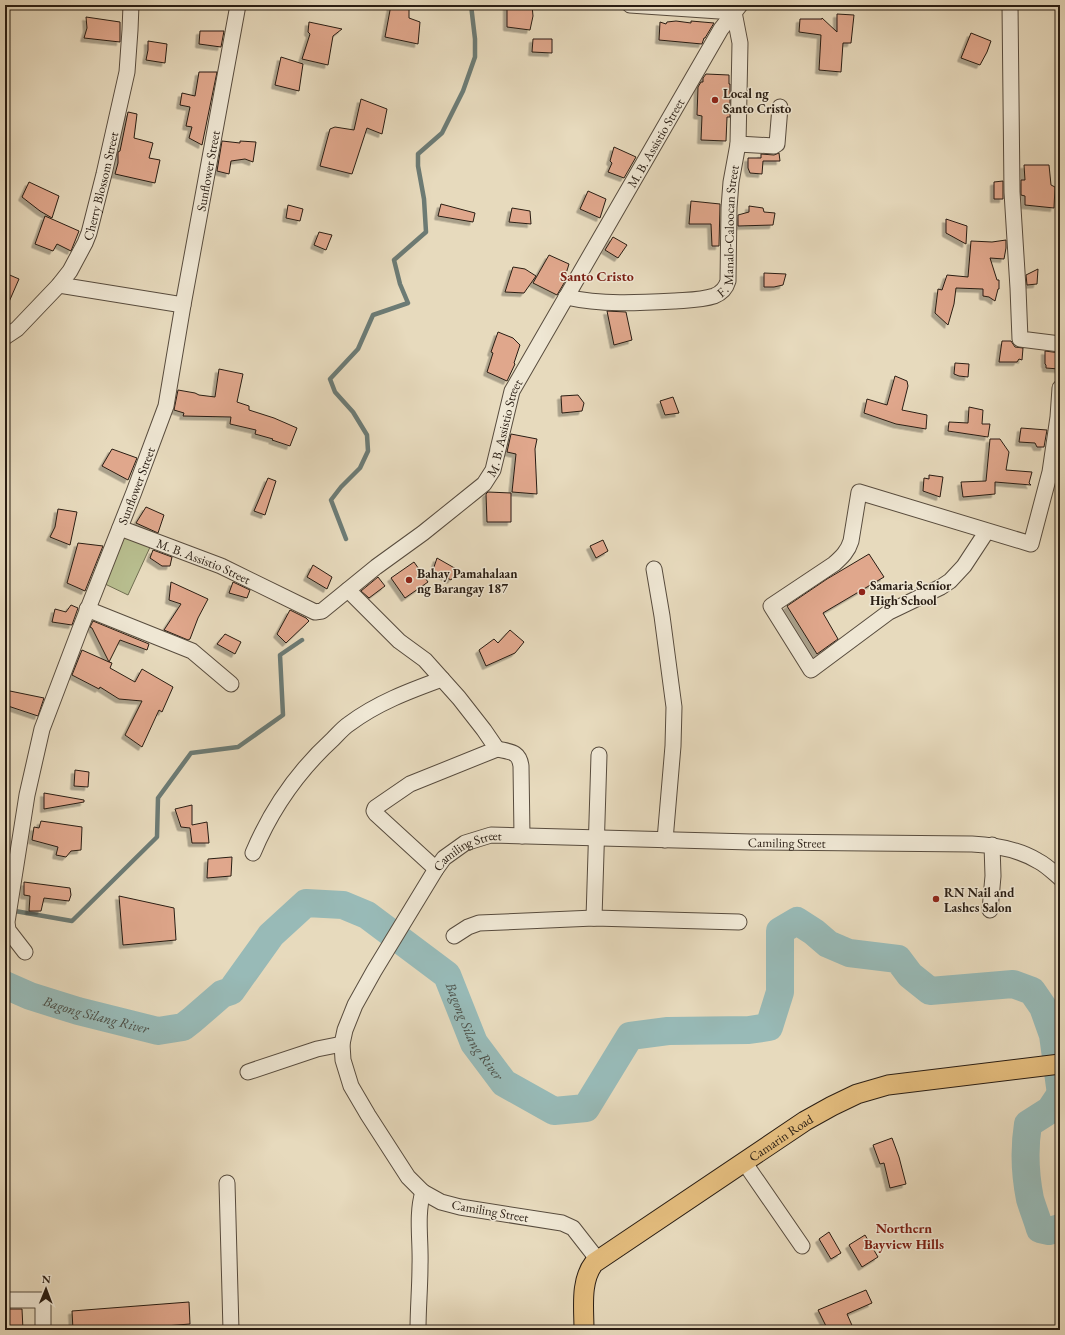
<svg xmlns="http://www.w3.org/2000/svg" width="1065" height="1335" font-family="'EB Garamond',serif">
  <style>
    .green { fill: #b8be8f; stroke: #706e51 }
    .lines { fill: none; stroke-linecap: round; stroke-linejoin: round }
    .stream { stroke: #6c7b75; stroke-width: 4.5 }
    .river { stroke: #98bab7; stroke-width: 28 }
    .building { fill: #e0a78c; stroke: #291d13; filter: url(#shadow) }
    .minor-casing { stroke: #584c3e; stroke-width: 17 }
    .major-casing { stroke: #291d13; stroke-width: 21 }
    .minor { stroke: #efe7d4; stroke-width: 15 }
    .major { stroke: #e4bd7e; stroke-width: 19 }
    .poi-dot { fill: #8f2418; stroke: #efe7d4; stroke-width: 1.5 }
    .labels { text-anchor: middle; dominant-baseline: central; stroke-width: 3; stroke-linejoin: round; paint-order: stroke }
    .poi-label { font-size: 13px; font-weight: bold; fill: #291d13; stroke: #efe7d4; text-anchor: start }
    .street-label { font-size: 13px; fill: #291d13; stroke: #efe7d4 }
    .neighbourhood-label { font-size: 14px; font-weight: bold; fill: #7a1f14; stroke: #efe7d4 }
    .water-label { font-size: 14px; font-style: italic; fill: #4a4c44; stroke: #efe7d4 }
  </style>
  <defs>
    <filter id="shadow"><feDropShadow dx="-3.5" dy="3.5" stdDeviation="0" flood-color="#0004"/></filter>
  </defs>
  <rect width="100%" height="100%" fill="#e7dabd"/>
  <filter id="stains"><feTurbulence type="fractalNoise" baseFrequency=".005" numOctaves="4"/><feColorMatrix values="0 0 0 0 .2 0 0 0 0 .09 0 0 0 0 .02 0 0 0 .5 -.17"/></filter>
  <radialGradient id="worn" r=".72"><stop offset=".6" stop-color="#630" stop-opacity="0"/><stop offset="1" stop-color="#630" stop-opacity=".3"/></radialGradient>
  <path class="green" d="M126,534L151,545L128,595L103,583Z"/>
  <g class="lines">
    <path class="stream" d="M346,539L331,500L341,487L360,468L368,451L367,435L353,412L335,392L330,379L358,349L373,315L408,303L400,284L394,260L426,232L424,199L418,166V154L442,133L463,91L475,57V39L471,5
      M15,911L72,921L157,837L158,798L191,753L238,747L283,715L280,655L302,640"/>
    <g class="river">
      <path id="s1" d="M5,985L30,996L78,1011L158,1031L183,1027L192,1020L222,994L231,991L271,935L306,903L343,905L367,915L447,975L474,1043L504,1083L554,1111L586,1108L630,1036L668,1031L749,1030L769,1027L780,992V931L797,921L814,932L828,944L849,953L898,959L910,975L930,991L1013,984L1032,991L1043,1007L1053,1035L1060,1087"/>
      <path d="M1060,1095L1050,1110L1028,1124C1024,1149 1025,1174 1030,1199C1033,1209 1037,1219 1040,1229L1049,1231L1060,1228"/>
    </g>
  </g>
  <path class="building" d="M391,5H409V18L420,22L418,44L385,37Z
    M507,5H532L533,16L530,30L507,27Z
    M837,14L854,15L851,43H843L841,72L819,70L821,35L799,32L800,19H822V18L837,32Z
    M86,17L120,22V42L84,38L87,28Z
    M676,21L691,23V21L714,23L705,38H704L702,44L659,40L660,22L666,24L667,22Z
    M309,22L342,29L333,36L328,65L302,59L310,34L308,32Z
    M200,31H224L221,47L199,44Z
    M971,33L991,41L987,52L980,65L961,58Z
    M533,39H552V53L532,52Z
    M148,41L167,44L165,63L146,60L148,50Z
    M281,57L303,64L299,91L275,85Z
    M199,72H217L202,145L189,138L192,127L186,126L190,107L180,105L182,93L195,96Z
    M706,74L729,75V84H730V117H727L726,141L701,140L702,116L697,115L698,87L701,82H703V78Z
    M361,99L387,109L382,134L367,128L352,174L320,166L330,129L335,127L354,130Z
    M128,112L137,114L134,138L153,143L149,158L160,160L155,183L115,174L118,163V152L120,151Z
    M222,141L240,143V141L256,142L253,162L245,159L231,161L229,174L217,171Z
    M614,147L636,157L624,178L608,172L612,163L610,161Z
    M779,153L780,161H763L762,174L750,173L748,168V158H761V154L774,155Z
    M1024,165H1049L1051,185L1055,187L1054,208L1025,205V196L1021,195V180H1025Z
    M1003,181V199H994V182Z
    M29,182L59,196L52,218L40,211L22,197Z
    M588,191L606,199L600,218L580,209Z
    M691,201L720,204L719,246H712L711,224H689Z
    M441,204L475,213L473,222L438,216Z
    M288,205L303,209L300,221L286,218Z
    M749,206L763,208L764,212L775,213L773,225L738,226V215L749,212Z
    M512,208L530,211L531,224L509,222Z
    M45,216L79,231L71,251L57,244L53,251L35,244Z
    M946,219L967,226L966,244L946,233Z
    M319,232L332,235L326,250L314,245Z
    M613,237L627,245L618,258L605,250Z
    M1006,240V248L1004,259L990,258L997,280H999V289H998L995,301L989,297L983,296V289L956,288L954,304L948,325L935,313L938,289L942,290L947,275L968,277L971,241L992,242Z
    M549,255L569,264L565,277L567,278L557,295L533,283Z
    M513,267L525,269L536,276L524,293L505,292Z
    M1038,269L1037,284L1027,285L1026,275Z
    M5,273L19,279L5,311Z
    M764,273L786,274L783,285L774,287H764Z
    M607,311L626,312L632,340L614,345Z
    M498,332L513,338L520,345L514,363L515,364L507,381L487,372L493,353L491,352Z
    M1002,341H1011L1015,347L1023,348L1022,360L1019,359L1017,362H999Z
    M1045,351L1060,353L1059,369L1046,368V365L1045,364Z
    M955,363L969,364L968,377L959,376L954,374Z
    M219,369L243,374L237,402L249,406V410L274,418L297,428L290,446L272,440L273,439L255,434L256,430L230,424L231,417L183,416L184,413L174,410L178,390L195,393L199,395L215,397Z
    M895,376L907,381L908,386L902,410L927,415L926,429L896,424L864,413L867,399L887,405Z
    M578,395L584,403L582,411L562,413L561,396Z
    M673,397L679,413L665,415L660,401Z
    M969,407L983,410L982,424H990L988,437L948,431L949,422L968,423Z
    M1021,428L1047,430L1044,447H1037L1035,443L1019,442Z
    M511,434L537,439L535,449L537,494L512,492L516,454L507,452Z
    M990,439H1000L1009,452L1006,470L1032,472L1029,483L1031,485L995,482V494L963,497L961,482L986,481Z
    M112,449L137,458L128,480L102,466Z
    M929,475L943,477L940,497L923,491L924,478L929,479Z
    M268,478L276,481L265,515L254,511Z
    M488,492L511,493V522H487L486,494Z
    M146,507L164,515L158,533L136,523Z
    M58,509L77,512L70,545L50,537L55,527Z
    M603,540L608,551L596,558L590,546Z
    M78,543L103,546L85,591L67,583Z
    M153,550L172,557L170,566H162L150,558Z
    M869,554L884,577L823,613L838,639L817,654L787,606L827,579Z
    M437,558L458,570L451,580L433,570Z
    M414,562L428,582L405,598L391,578Z
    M313,565L332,577L327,589L307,577Z
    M378,577L385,586L369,598L361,591Z
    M171,582L208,599L198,618L190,639L188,640L164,630L181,604L169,600Z
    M233,582L250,590L247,598L229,593Z
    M71,605L78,608L72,625L52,622L55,609L66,612Z
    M290,610L306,618L309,621L286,643L277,634Z
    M93,621L149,644L147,650L120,640L109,662L112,663L110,668L135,682L142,669L173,687L162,712L159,710L142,747L125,735L142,701L119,699L100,687L99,689L72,675L82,650L109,662L92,628L90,627Z
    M510,630L524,642L515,653L486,666L479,650L494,639L498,643Z
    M225,634L241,642L235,654L217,644Z
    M5,690L44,698L38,716L5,705Z
    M75,770L89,772L88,787L74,786Z
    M44,793L84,800V802L44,809Z
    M192,805V825L207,822L209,843H192L190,828L181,827L175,809Z
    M41,821L82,827L81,850L71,851L66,857L56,855L58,847L32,840L34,827L39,828Z
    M232,857L231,876L207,878L208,859Z
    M24,882L70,888L71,895L69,901L44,898L41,911H29L30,896L24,895Z
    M119,896L174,908L176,940L123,945Z
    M892,1138L899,1157L906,1184L890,1188L884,1163L880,1164L873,1145Z
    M829,1232L841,1253L831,1259L819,1239Z
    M865,1235L878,1257L862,1267L849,1245Z
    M866,1290L872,1303L847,1314L854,1330H828L818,1310Z
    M189,1302L190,1324L115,1330H73L72,1311Z
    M5,1309H22L23,1330H5Z"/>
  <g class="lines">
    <g class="minor-casing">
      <g id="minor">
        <path d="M1010,5L1012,192L1018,288L1020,339L1060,344"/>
        <path d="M738,144L774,146L777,144L780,107"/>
        <path d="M59,285L183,305"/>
        <path id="s2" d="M566,297C602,305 638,303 675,301C688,300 702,300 714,296C722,293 726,288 728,281L729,208L731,182L738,144L740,43L734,12L630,5"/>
        <path id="s3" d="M5,337L17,329L59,285L70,271L85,243L89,233L104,174L127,72L130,30L131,5"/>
        <path id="s4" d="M120,528L221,566L315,612L322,611L376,567L423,533L484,484L493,470L512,391L721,29L740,5"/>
        <path d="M987,531L964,566L950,581L941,587L889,612L811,670L771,606L834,564C842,557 848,551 851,541L859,492L1031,544L1050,472L1058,417L1060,388"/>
        <path d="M654,569L662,616L674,707L673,746L665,840"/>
        <path d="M348,590L399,641L425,660L459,698L484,730L497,749L410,784L375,808L374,811L376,814L436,869"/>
        <path d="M87,609L192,651L231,684"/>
        <path d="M497,749C510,752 519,751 521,766L522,836"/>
        <path d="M253,853C271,810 299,770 333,739C338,734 343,728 349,724C377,703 409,691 442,679"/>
        <path d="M990,910L993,876L992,845"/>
        <path d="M594,918L599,755"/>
        <path d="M454,936L468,927L479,923L594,918L739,922"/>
        <path id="s5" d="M25,952L8,930L7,922L27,795L42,729L80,629L134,492L166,406L183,305L238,5"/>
        <path d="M248,1072L317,1049L342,1044"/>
        <path d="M744,1162L802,1246"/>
        <path d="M227,1183L231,1330"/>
        <path id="s6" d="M598,1260L573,1228L562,1223L460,1207L441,1202L423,1192L408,1177L368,1115L351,1086L343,1060L342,1044L345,1030L355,1005L374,971L436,869L444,858L465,843L491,835L751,842L972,844C995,845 1018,849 1038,861C1046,865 1053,872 1060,878"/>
        <path d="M5,1300H41L43,1304V1330"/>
        <path d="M418,1330C418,1308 420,1287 420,1265C421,1241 416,1215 423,1192"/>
      </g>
    </g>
    <g class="major-casing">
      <g id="major">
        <path id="s7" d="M584,1330C584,1308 580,1281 594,1263L805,1121L832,1106L857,1094L888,1085L1060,1064"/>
      </g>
    </g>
    <use href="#minor" class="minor"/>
    <use href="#major" class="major"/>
  </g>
  <g class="poi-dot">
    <circle cx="715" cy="100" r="4"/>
    <circle cx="409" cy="580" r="4"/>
    <circle cx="862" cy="592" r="4"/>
    <circle cx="936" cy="899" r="4"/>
  </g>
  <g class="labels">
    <g class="poi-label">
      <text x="723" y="93">Local ng<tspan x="723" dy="15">Santo Cristo</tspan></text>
      <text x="417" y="573">Bahay Pamahalaan<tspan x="417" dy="15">ng Barangay 187</tspan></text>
      <text x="870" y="585">Samaria Senior<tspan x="870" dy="15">High School</tspan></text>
      <text x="944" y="892">RN Nail and<tspan x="944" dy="15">Lashes Salon</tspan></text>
    </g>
    <g class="street-label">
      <text stroke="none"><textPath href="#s4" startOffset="810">M. B. Assistio Street</textPath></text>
      <text stroke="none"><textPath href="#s5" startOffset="817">Sunflower Street</textPath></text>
      <text stroke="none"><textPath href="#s3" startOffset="184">Cherry Blossom Street</textPath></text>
      <text stroke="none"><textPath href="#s2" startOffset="220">F. Manalo-Caloocan Street</textPath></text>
      <text stroke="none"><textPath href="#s4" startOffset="486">M. B. Assistio Street</textPath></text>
      <text stroke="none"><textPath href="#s5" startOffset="493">Sunflower Street</textPath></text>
      <text stroke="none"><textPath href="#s4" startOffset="90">M. B. Assistio Street</textPath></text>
      <text stroke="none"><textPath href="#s6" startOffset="930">Camiling Street</textPath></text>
      <text stroke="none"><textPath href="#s6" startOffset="606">Camiling Street</textPath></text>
      <text stroke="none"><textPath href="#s7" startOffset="294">Camarin Road</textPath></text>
      <text transform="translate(490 1211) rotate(10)">Camiling Street</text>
    </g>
    <g class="neighbourhood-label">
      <text x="597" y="276">Santo Cristo</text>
      <text x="904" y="1228">Northern<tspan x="904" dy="16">Bayview Hills</tspan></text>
    </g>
    <g class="water-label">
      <text stroke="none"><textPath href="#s1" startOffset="96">Bagong Silang River</textPath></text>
      <text stroke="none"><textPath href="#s1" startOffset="588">Bagong Silang River</textPath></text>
    </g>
  </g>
  <rect width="1065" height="1335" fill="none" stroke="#e7dabd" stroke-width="20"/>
  <rect x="6" y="6" width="1053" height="1323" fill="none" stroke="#291d13" stroke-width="2"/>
  <rect x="10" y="10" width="1045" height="1315" fill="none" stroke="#291d13"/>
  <g transform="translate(46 1289) rotate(1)" stroke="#efe7d4" stroke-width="3" paint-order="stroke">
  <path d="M0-3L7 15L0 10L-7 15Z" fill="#291d13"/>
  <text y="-6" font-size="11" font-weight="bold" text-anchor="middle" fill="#291d13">N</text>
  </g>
  <rect width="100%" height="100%" filter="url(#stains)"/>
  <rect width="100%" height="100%" fill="url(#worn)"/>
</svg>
